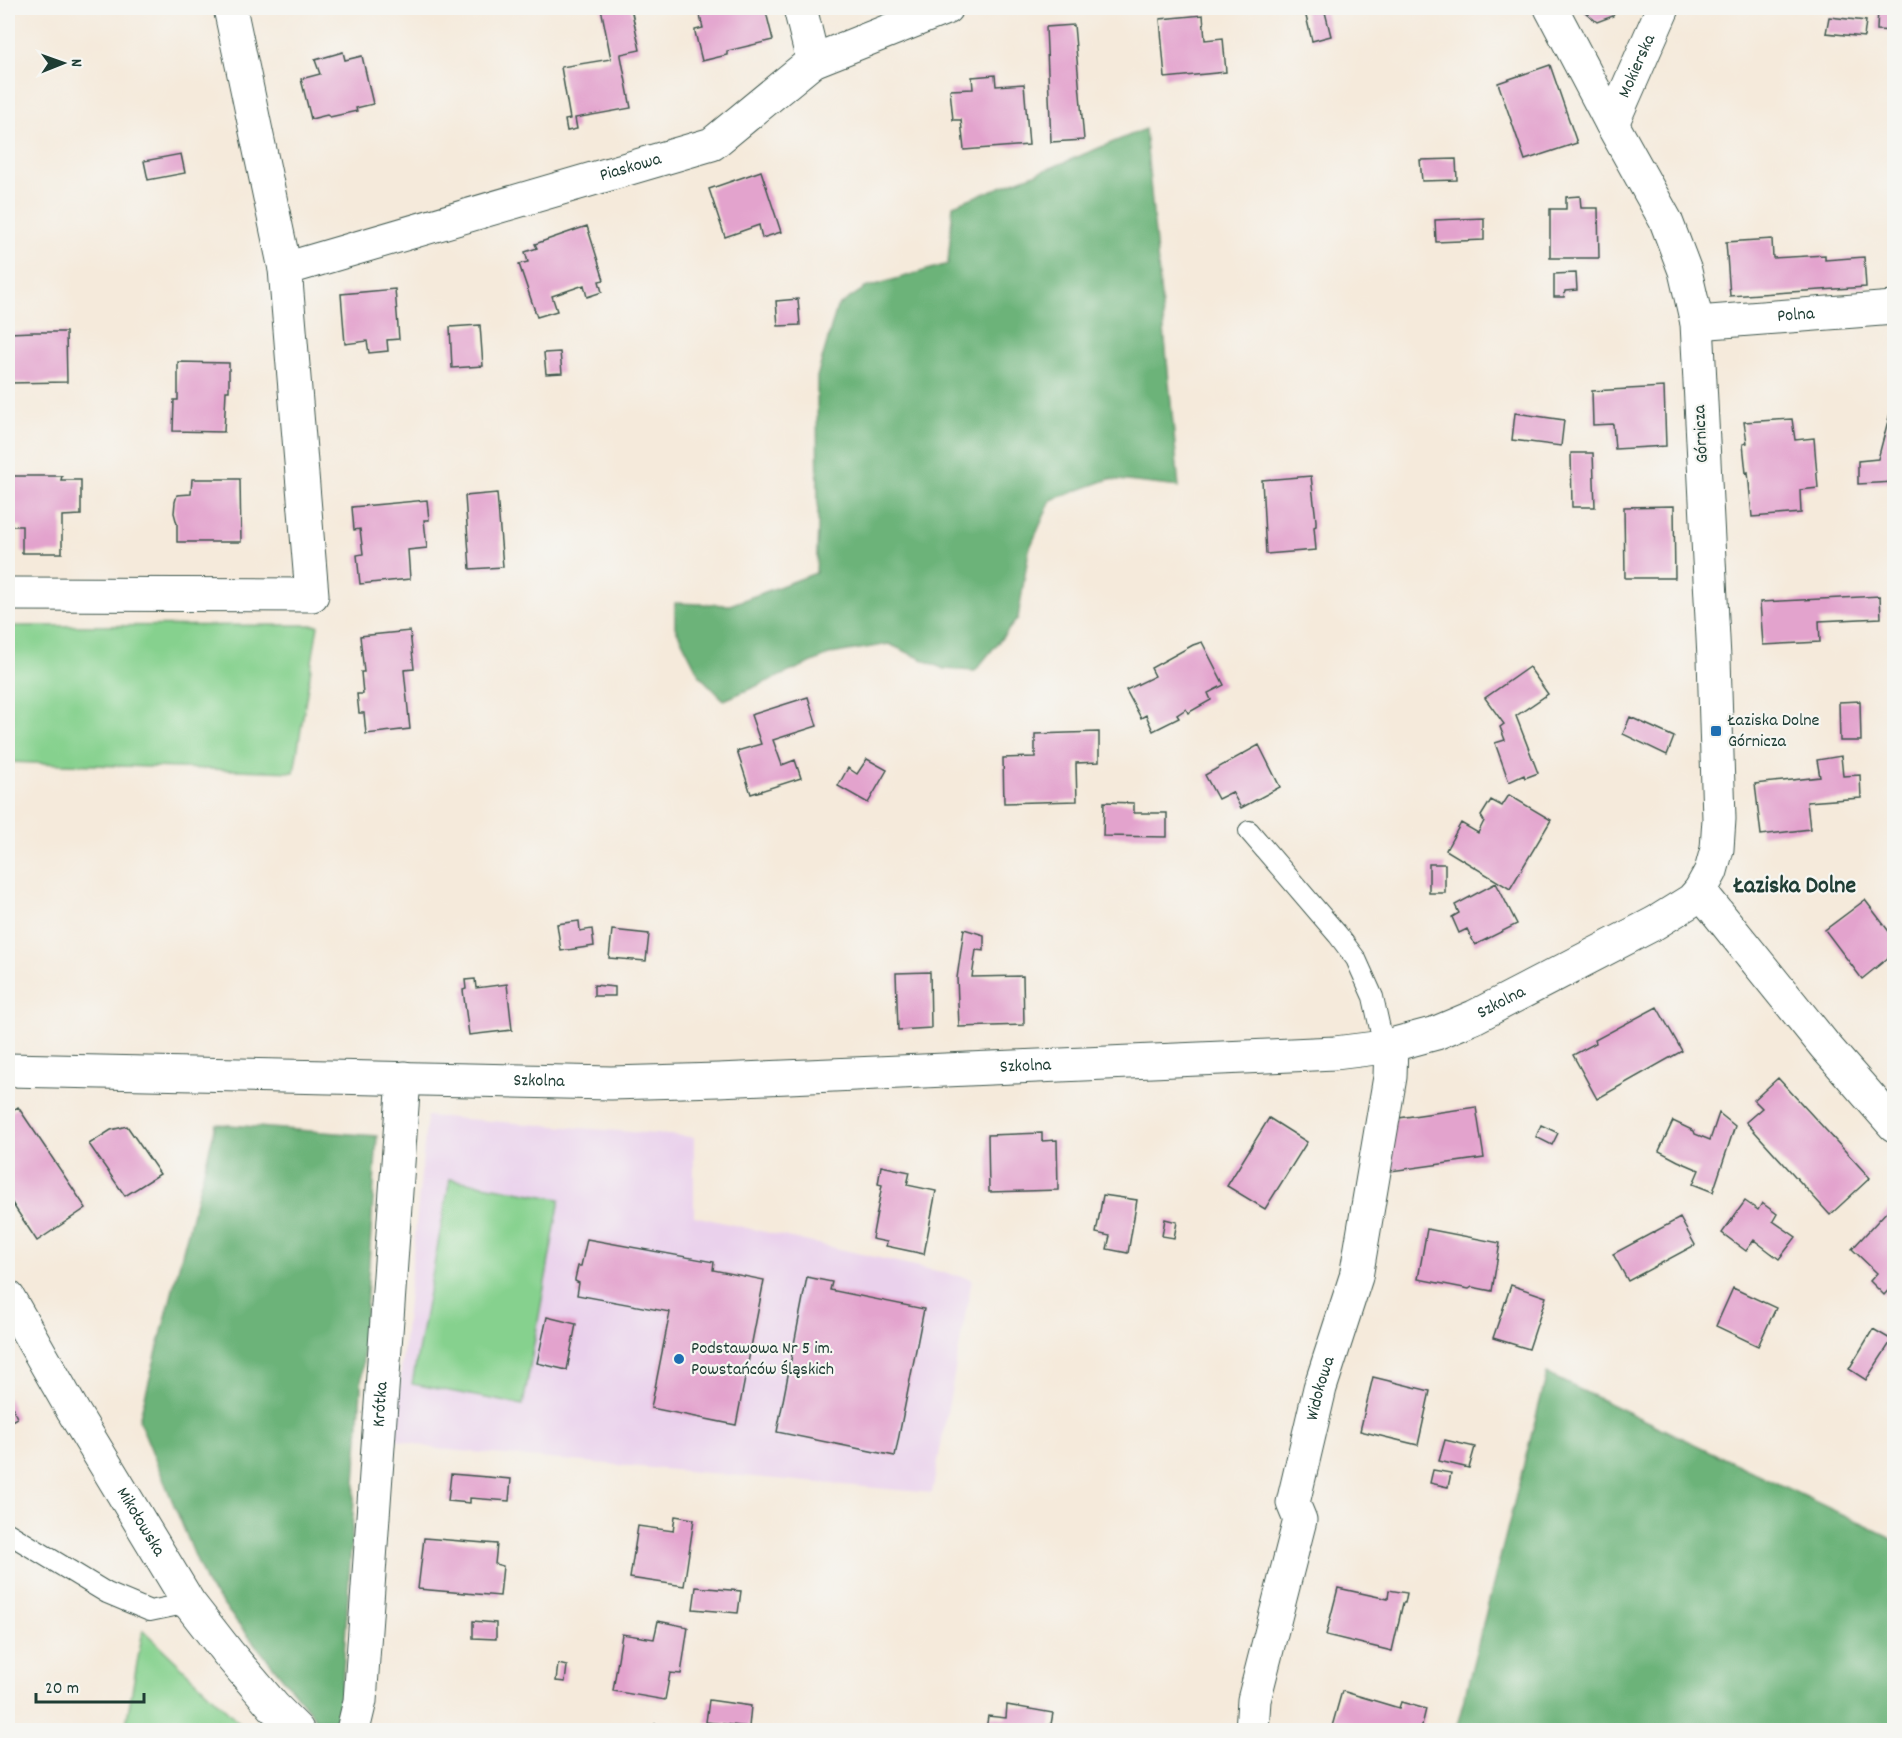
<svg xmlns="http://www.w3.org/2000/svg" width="1902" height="1738" font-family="Dekko,sans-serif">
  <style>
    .built { fill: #ead1ec }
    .green { fill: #86d18e; stroke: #528761; stroke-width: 1.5 }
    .forest { fill: #6cb379; stroke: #467856; stroke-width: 1.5 }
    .building { fill: #e3a3cd }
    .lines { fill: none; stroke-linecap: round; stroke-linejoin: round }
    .service-casing { stroke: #3f574d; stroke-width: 22 }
    .minor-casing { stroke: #3f574d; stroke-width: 35 }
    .tertiary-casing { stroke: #3f574d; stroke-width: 35 }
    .service { stroke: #fff; stroke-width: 20 }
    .minor { stroke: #fff; stroke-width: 33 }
    .tertiary { stroke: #fff; stroke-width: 33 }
    .poi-dot { fill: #1f6fb2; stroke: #f6f6f2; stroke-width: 2 }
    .labels { text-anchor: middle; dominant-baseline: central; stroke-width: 4.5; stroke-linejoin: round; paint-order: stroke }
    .street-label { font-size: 18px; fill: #1f3d34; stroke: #f6f6f2 }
    .poi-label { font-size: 18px; fill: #1f3d34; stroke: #f6f6f2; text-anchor: start }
    .district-label { font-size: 24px; font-weight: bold; fill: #1f3d34; stroke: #f6f6f2 }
  </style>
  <rect width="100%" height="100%" fill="#f6f6f2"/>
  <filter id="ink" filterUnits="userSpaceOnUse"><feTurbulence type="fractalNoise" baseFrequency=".0167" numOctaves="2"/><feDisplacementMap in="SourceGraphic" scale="12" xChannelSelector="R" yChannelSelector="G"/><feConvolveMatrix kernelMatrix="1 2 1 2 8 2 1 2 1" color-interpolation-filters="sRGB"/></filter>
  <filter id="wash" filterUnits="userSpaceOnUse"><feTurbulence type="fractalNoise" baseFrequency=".008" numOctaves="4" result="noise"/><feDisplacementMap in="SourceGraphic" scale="24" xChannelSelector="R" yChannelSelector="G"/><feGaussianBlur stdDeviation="1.35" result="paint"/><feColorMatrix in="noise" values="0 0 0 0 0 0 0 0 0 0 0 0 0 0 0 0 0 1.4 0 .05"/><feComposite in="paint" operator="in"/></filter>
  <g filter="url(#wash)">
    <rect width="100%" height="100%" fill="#f5eadb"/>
    <path class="built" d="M427,1116L694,1137V1216L972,1279L932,1493L438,1449L394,1439Z"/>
    <path class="green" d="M318,625L294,772L8,762V626Z
      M450,1179L560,1199L523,1405L412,1384Z
      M143,1630L247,1730H125Z"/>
    <path class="forest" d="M1145,129L1179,487L1109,479L1051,500L1029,550L1018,618L975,671L944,669L889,644L831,654L724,700L700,676L675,627V603L730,605L816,573L818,527L817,377L837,307L865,288L948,264L953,205L1053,167Z
      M216,1124L377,1136L340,1720H317L207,1585L139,1420Z
      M1547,1374L1894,1539V1730H1456Z"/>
    <g id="blocks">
      <path class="building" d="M601,8H631L640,50L621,54V56L631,108L575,118L577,129L567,131L565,120L570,119L561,67L611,59Z
        M698,8H765L773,40L727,51V55L702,61L695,32V30L703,28Z
        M1304,8H1324L1331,36L1312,41Z
        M1580,8H1617L1613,16L1597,22Z
        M1878,8H1894V31L1877,30Z
        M1203,15L1205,40L1223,38L1226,72L1165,78L1160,19Z
        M1829,17L1866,21L1864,37L1826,33Z
        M1074,25L1084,140L1051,142L1046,27Z
        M343,52L345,60L362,56L373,104L356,108L357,111L330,117L327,115L311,119L301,79L320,74L315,60Z
        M1550,65L1577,143L1525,160L1498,83Z
        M995,75L996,86L1024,84L1029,145L964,150L961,120H953L950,90L973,89L972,77Z
        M181,154L185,173L148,180L144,161Z
        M1456,159L1457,180L1422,181L1420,160Z
        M761,171L781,232L762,238L759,225L725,237L709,189Z
        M1580,196L1581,208H1598L1599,258H1550V209H1566V197Z
        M1484,218V240L1436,242L1435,220Z
        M587,226L604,280L599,281L602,292L587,297L584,285L552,296L557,311L537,317L519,264L528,262L525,252L537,248L535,244Z
        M1772,239L1773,258L1825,255V260L1864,257L1866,287L1730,296L1726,242Z
        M1576,273L1577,290L1565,291L1564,297H1554V274Z
        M395,289L399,339L387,340L388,351L369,353L367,341L345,344L341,294Z
        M798,299L800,325L778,326L776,301Z
        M480,325L483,366L452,368L450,327Z
        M34,332H66L67,382L8,383V333Z
        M560,352L562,373L546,374L544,353Z
        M178,362L229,363V391H226L224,432L173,431L174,400H178Z
        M1664,387L1666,446L1615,449L1613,424L1593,425L1592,391Z
        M1894,398V482L1858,484V461L1878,459Z
        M1515,413L1564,420L1561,446L1512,440Z
        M1792,419L1795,440L1814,438L1818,488L1800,490L1801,513L1752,517L1748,472L1746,473L1743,444L1747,443L1744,422Z
        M1571,453H1593L1595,507H1572Z
        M11,476H62L61,480H81V515L62,516V553H22V526H8V489H10Z
        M1311,476L1316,521V526L1314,527L1316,550L1266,554L1262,480Z
        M192,479H240L241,542H177V524L174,513L175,502L177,495L191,494Z
        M497,493L503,567L470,569L465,496Z
        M427,500L429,520H424L427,548L408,550L410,579L360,584L357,555L363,554L360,529L354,530L352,507Z
        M1674,506L1675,578H1625L1624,507Z
        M1880,596L1881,618L1819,621L1820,642L1763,645L1760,602Z
        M410,631L414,669L404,670L410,729L366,734L364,713H359L357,694H363L361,672H364L360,636Z
        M1202,642L1224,685L1208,693L1211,700L1188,713L1186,709L1177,715L1179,718L1153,731L1146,715L1141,718L1126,690L1155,676L1151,668L1193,645Z
        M1529,667L1548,694L1516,716L1538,773L1525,778L1524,775L1509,782L1495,743L1505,740L1500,727L1504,724L1485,698Z
        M808,697L817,726L773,740L782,765L795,760L801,778L751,794L737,751L761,744L751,715Z
        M1860,701L1861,741H1840L1839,702Z
        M1630,717L1674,737L1667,755L1623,734Z
        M1099,732V762L1076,763L1077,801L1004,803L1003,758L1035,757V734Z
        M1259,745L1280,787L1241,808L1232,792L1218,799L1205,775Z
        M1841,756L1843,776L1860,775L1861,798L1807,802L1810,829L1761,835L1755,784L1820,777L1817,760Z
        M867,759L887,770L868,803L838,786L848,768L857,774Z
        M1509,795L1551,820L1510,889L1446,850L1461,823L1478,833L1484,821L1481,816L1491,800L1502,806Z
        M1104,802L1134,803V813H1167V837L1103,836Z
        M1429,864H1445V893H1429Z
        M1496,883L1517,924L1475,945L1467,929L1459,933L1452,917L1459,913L1455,905Z
        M1865,900L1894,938V953L1862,979L1825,930Z
        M579,921L580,931L592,929L594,946L561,951L557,924Z
        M964,929L984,935V951L976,950L972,977L1023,976L1024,1025L959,1027L957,978Z
        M612,930L649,934L646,961L609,958Z
        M930,972L931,1028L898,1030L896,973Z
        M475,979L476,988L507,984L512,1030L469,1035L463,990L466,989L465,980Z
        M594,985L615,987V996H594Z
        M1657,1007L1682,1051L1597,1099L1573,1055L1596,1043L1595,1040Z
        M1778,1078L1870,1178L1830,1215L1746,1122L1762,1108L1754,1100Z
        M18,1107L86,1208L37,1241L8,1197V1114Z
        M1476,1107L1484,1158L1391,1171L1389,1156L1392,1119Z
        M1719,1113L1735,1126L1713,1192L1693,1184L1699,1170L1678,1161L1659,1151L1673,1121L1694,1131L1695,1134L1710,1140Z
        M1269,1118L1307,1142L1265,1209L1227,1186Z
        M1541,1125L1558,1133L1552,1145L1536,1137Z
        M127,1126L160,1174L125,1196L89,1144L111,1130Z
        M1042,1133V1141L1057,1140L1058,1190L989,1192L988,1135Z
        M881,1166L910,1172L907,1185L936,1191L924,1254L886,1246L887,1242L872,1239L882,1185L878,1184Z
        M1103,1195L1137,1200L1128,1253L1107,1249L1110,1236L1096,1233Z
        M1745,1201L1758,1210L1762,1203L1777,1214L1773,1221L1796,1237L1779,1259L1754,1240L1746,1251L1722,1233Z
        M1889,1209L1894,1214V1284L1884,1295L1870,1281L1877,1273L1852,1249Z
        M1680,1218L1695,1245L1628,1281L1613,1254Z
        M1165,1219L1177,1222L1174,1238L1162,1236Z
        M1427,1229L1500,1243L1492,1291L1472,1287L1469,1289L1418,1279Z
        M587,1239L714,1262L713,1270L764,1280L736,1425L651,1408L670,1312L577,1295L579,1283L575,1281V1279L578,1266H581Z
        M807,1277L832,1282L830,1290L924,1309L895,1456L777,1432Z
        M1511,1285L1546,1297L1529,1349L1493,1338Z
        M1733,1288L1776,1308L1758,1346L1716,1326Z
        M547,1317L576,1324L567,1370L537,1363Z
        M1873,1329L1892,1340L1866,1380L1849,1369Z
        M1373,1377L1430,1391L1418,1445L1360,1431Z
        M8,1397L17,1418L8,1423Z
        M1445,1440L1475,1447L1469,1468L1439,1461Z
        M1433,1470L1451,1473L1448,1487L1430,1483Z
        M451,1474L511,1479L509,1501L470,1498V1503L448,1501Z
        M675,1516L694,1519L684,1586L630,1578L638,1526L673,1531Z
        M424,1538L497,1544L495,1564L503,1566L500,1596L418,1589Z
        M696,1587L741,1591L738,1613L693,1609Z
        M1338,1588L1388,1599L1389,1590L1407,1593L1405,1603H1403L1392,1651L1326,1635Z
        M473,1621L496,1623V1639L473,1638Z
        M658,1621L688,1627L681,1674L670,1673L665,1700L613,1691L622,1634L654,1639Z
        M558,1664L567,1666L565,1682L556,1681Z
        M1342,1691L1399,1708L1401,1702L1426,1709L1421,1730H1331Z
        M709,1700L751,1706L749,1727L706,1722Z
        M1007,1705L1053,1713L1050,1730H986L988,1716L1006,1718Z
        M655,1724L673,1725L701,1728V1730H654Z"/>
    </g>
  </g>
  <g filter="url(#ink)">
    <use href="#blocks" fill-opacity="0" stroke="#3f574d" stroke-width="1.5"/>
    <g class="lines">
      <g class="service-casing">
        <path id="service" d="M1249,831L1338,935L1356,959L1373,997L1384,1047
          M8,1533L107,1593L150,1611L189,1603"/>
      </g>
      <g class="minor-casing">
        <g id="minor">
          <path d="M800,8L813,61"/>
          <path id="s1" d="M1612,124L1663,8"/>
          <path id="s2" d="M285,269L712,144L813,61L946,8"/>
          <path id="s3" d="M1697,323L1894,308"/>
          <path d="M8,594L312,595L285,269L230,8"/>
          <path d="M1700,891L1825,1046L1894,1125"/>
          <path id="s4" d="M8,1070L611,1083L718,1080L1335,1053L1384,1047L1436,1033L1474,1017L1655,923L1692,900L1700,891L1711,871L1717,849L1719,819L1714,658L1697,323L1685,271L1666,221L1612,124L1551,8"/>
          <path id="s5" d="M353,1730L360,1701L404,1078"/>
          <path id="s6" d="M1252,1730L1254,1700L1300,1520L1293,1503L1320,1388L1356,1277L1390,1077L1391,1045"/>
        </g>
      </g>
      <g class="tertiary-casing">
        <g id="tertiary">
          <path id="s7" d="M8,1297L73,1411L189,1603L228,1653L274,1707L297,1730"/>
        </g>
      </g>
      <use href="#service" class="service"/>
      <use href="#minor" class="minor"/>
      <use href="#tertiary" class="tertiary"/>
    </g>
  </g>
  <g class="poi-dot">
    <rect x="1710" y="725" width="12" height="12" rx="3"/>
    <circle cx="679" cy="1359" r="6"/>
  </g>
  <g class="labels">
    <g class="street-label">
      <text stroke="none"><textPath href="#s1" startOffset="63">Mokierska</textPath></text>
      <text stroke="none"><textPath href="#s2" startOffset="360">Piaskowa</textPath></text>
      <text stroke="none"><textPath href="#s3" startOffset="99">Polna</textPath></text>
      <text transform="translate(1702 434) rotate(-93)">Górnicza</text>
      <text stroke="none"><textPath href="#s4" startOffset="1503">Szkolna</textPath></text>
      <text stroke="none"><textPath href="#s4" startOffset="1018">Szkolna</textPath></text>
      <text stroke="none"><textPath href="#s4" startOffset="531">Szkolna</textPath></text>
      <text stroke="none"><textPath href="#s6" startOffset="352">Widokowa</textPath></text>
      <text stroke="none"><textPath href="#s5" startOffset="327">Krótka</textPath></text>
      <text stroke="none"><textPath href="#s7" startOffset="261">Mikołowska</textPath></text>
    </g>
    <g class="poi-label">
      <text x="1728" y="721">Łaziska Dolne<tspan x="1728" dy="21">Górnicza</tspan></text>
      <text x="691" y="1349">Podstawowa Nr 5 im.<tspan x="691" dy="21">Powstańców Śląskich</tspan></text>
    </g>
    <g class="district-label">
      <text x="1795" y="887">Łaziska Dolne</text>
    </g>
  </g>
  <rect width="1902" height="1738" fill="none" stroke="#f6f6f2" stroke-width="30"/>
  <g transform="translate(63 63) rotate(89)" stroke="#f6f6f2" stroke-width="4.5" paint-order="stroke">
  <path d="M0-4.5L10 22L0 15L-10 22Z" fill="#1f3d34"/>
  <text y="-9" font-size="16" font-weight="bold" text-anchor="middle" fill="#1f3d34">N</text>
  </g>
  <path d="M36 1693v9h108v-9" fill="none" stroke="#1f3d34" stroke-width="3"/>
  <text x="45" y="1693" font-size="18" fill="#1f3d34" stroke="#f6f6f2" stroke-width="4.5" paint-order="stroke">20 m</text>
</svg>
